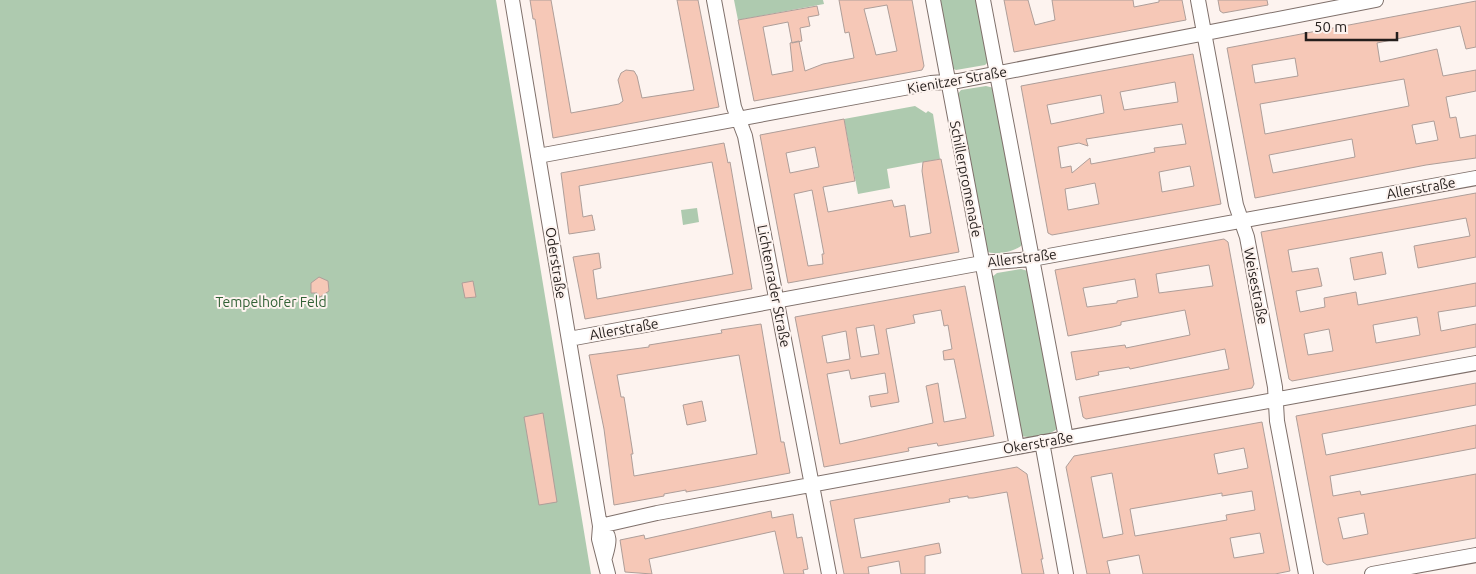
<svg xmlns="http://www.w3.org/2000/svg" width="1476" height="574" font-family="Ubuntu,sans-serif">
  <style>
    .green { fill: #aecaaf }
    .building { fill: #f6c8b7; stroke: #ae9e99; fill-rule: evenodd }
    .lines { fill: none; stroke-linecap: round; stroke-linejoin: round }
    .minor-casing { stroke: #7f706b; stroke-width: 16 }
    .minor { stroke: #fff; stroke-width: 14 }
    .labels { text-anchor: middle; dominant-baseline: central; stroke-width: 4; stroke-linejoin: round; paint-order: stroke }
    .street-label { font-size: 14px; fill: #241e1c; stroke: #fdf3ef }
    .park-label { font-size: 14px; fill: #326236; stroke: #fdf3ef }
  </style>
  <rect width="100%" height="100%" fill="#fdf3ef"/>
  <path class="green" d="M0,0H496L591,574H0Z
    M734,0H823L824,4L738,20Z
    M937,0H979L988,62L985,65L956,70L952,68Z
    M986,86L994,88L1023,244C1016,252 994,256 986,251L956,96L961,90Z
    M915,106L926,113L928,111L933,114L940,159L887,169L890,188L858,194L844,119Z
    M697,208L699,222L683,225L681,210Z
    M1021,269L1028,271L1058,428C1051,435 1031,439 1022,436L992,277L997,273Z"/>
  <path class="building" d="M530,0H551L571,113L619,104L623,101L618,80L621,73L626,70L634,71L637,76L642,98L694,90L677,0H698L719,107L553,138L535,19H533Z
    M839,0H912L924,66L922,70L754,101L738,20L817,6L819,15L808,17L810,26L800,28L802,41L792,43L788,22L763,27L772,75L793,71L790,43L799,41L805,71L823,64L854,58L849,32L845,33ZM887,5L897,51L876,55L864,9Z
    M1004,0H1028L1035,25L1055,20L1052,0H1133L1134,7L1159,2V0H1182L1186,20L1014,52Z
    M1218,0H1267L1268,5L1223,13L1220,11Z
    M1476,1V47L1466,49L1460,26L1377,43L1380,62L1437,49L1443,76L1476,70V91L1446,97L1450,118L1456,117L1460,138L1476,135V158L1426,165L1255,198L1227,48ZM1295,58L1298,76L1255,83L1252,65ZM1404,79L1409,106L1265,134L1260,104ZM1434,121L1438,140L1416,144L1412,125ZM1352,139L1355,157L1273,173L1269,155Z
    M1193,54L1221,204L1052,235L1048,233L1021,86ZM1175,82L1178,102L1124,110L1120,92ZM1101,95L1104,113L1051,124L1047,105ZM1182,124L1186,144L1154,148L1155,152L1091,164L1090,158L1072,173L1071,166L1061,168L1058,147L1079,143L1088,146L1086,139ZM1190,166L1194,186L1162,192L1159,172ZM1095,183L1099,204L1068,210L1065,189Z
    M844,119L855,181L823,187L828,212L892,200L894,207L905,205L910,237L931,233L922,171L923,162L941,159L959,252L788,283L760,135ZM815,147L819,167L790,173L786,153ZM812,190L824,254H822L823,264L808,266L794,194Z
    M724,143L728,163L730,162L752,289L585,319L573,257L599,253L601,268L593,270L597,299L733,274L712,162L579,186L583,217L592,215L595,230L569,234L561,173Z
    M1476,193V257L1418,268L1414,246L1470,236L1466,218L1288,250L1292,272L1318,268L1322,286L1296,291L1300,312L1325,307L1324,298L1356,292L1358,305L1476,283V306L1438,312L1441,331L1476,324V347L1292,381L1289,379L1261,232ZM1417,317L1420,335L1376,343L1373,325ZM1329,329L1333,351L1308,355L1304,334Z
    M1224,239L1228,242L1254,384L1252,388L1086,419L1083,417L1079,397L1229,369L1225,349L1130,369L1129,367L1098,372L1099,375L1076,380L1071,352L1125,345L1126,348L1190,335L1185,310L1121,322V325L1113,327L1068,336L1055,270ZM1209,265L1213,286L1159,293L1156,274ZM1135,279L1138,297L1117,301V303L1087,307L1083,288Z
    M1382,252L1386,274L1354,280L1350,258Z
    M319,277L328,281L329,291L320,297L317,293H311V283Z
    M473,281L476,297L465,298L462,283Z
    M965,286L994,436L938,446L937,443L908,448L909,451L824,467L795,317ZM941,310L944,326L948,325L952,349L943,351L944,360L954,359L966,418L944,422L938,383L926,386L933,423L840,444L827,374L849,370L851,379L885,373L888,393L869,396L871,407L899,402L886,329L915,323L913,315ZM874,325L879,354L861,357L856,328ZM846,331L850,359L827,363L822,336Z
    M761,324L781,442H784L790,473L715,487L686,492V490L664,494V496L614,505L604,429L589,355L649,347V345L722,333L721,330ZM739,355L757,454L634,476L631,454H633L624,397H621L617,375Z
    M1476,383V405L1322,434L1326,455L1476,425V448L1330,476L1333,496L1360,491L1361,495L1476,474V538L1327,565L1323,562L1296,416ZM1364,513L1368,534L1343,539L1338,518Z
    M702,401L706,421L687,425L683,405Z
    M543,413L557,502L539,505L524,417Z
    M1262,422L1290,571L1275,574H1143L1139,555L1107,561L1110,574H1087L1066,467L1074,456ZM1244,448L1248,468L1218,474L1214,454ZM1112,473L1123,534L1103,538L1091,477ZM1252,491L1255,510L1226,515L1227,520L1135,536L1130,509L1222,493V496ZM1260,533L1264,553L1234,558L1230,538Z
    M1017,467L1027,474L1043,559H1041L1044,574H1022L1007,492L973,498H968V496L949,499L950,502L854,519L861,558L939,543L941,553L925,556V574H901L899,561L868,567L869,574H844L830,501Z
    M771,511L772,518L793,514L797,538L802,537L808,569L803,570L804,574H784L775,531L649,559L652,574L625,572L620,540L644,535L645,539Z"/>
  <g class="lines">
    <g class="minor-casing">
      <path id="minor" d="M512,0L600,526L599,539L608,574
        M714,0L734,107L745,136L829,574
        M933,0L1017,447
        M983,0L1066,438
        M1198,0L1236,205L1247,237L1275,387L1277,421L1306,574
        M538,156L931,83L958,81L1376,0
        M569,339L982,263L1032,259L1476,178
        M1042,442L1066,574
        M600,526L657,513L1476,363
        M600,526C612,536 609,543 605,557
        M1372,574L1476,555"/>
    </g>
    <use href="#minor" class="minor"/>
  </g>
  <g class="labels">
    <g class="street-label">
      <text transform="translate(957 80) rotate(-10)">Kienitzer Straße</text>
      <text transform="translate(966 179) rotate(79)">Schillerpromenade</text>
      <text transform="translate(1421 188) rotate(-10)">Allerstraße</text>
      <text transform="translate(1022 258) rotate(-7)">Allerstraße</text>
      <text transform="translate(556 263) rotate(81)">Oderstraße</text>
      <text transform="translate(774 286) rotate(79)">Lichtenrader Straße</text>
      <text transform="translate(1256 286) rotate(79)">Weisestraße</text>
      <text transform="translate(624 329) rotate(-10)">Allerstraße</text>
      <text transform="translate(1038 443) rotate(-10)">Okerstraße</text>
    </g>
    <g class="park-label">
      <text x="271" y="302">Tempelhofer Feld</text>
    </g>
  </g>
  <path d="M1306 32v8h91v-8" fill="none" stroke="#241e1c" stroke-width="2.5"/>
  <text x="1314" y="32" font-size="15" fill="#241e1c" stroke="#fdf3ef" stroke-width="4" paint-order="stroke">50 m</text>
</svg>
